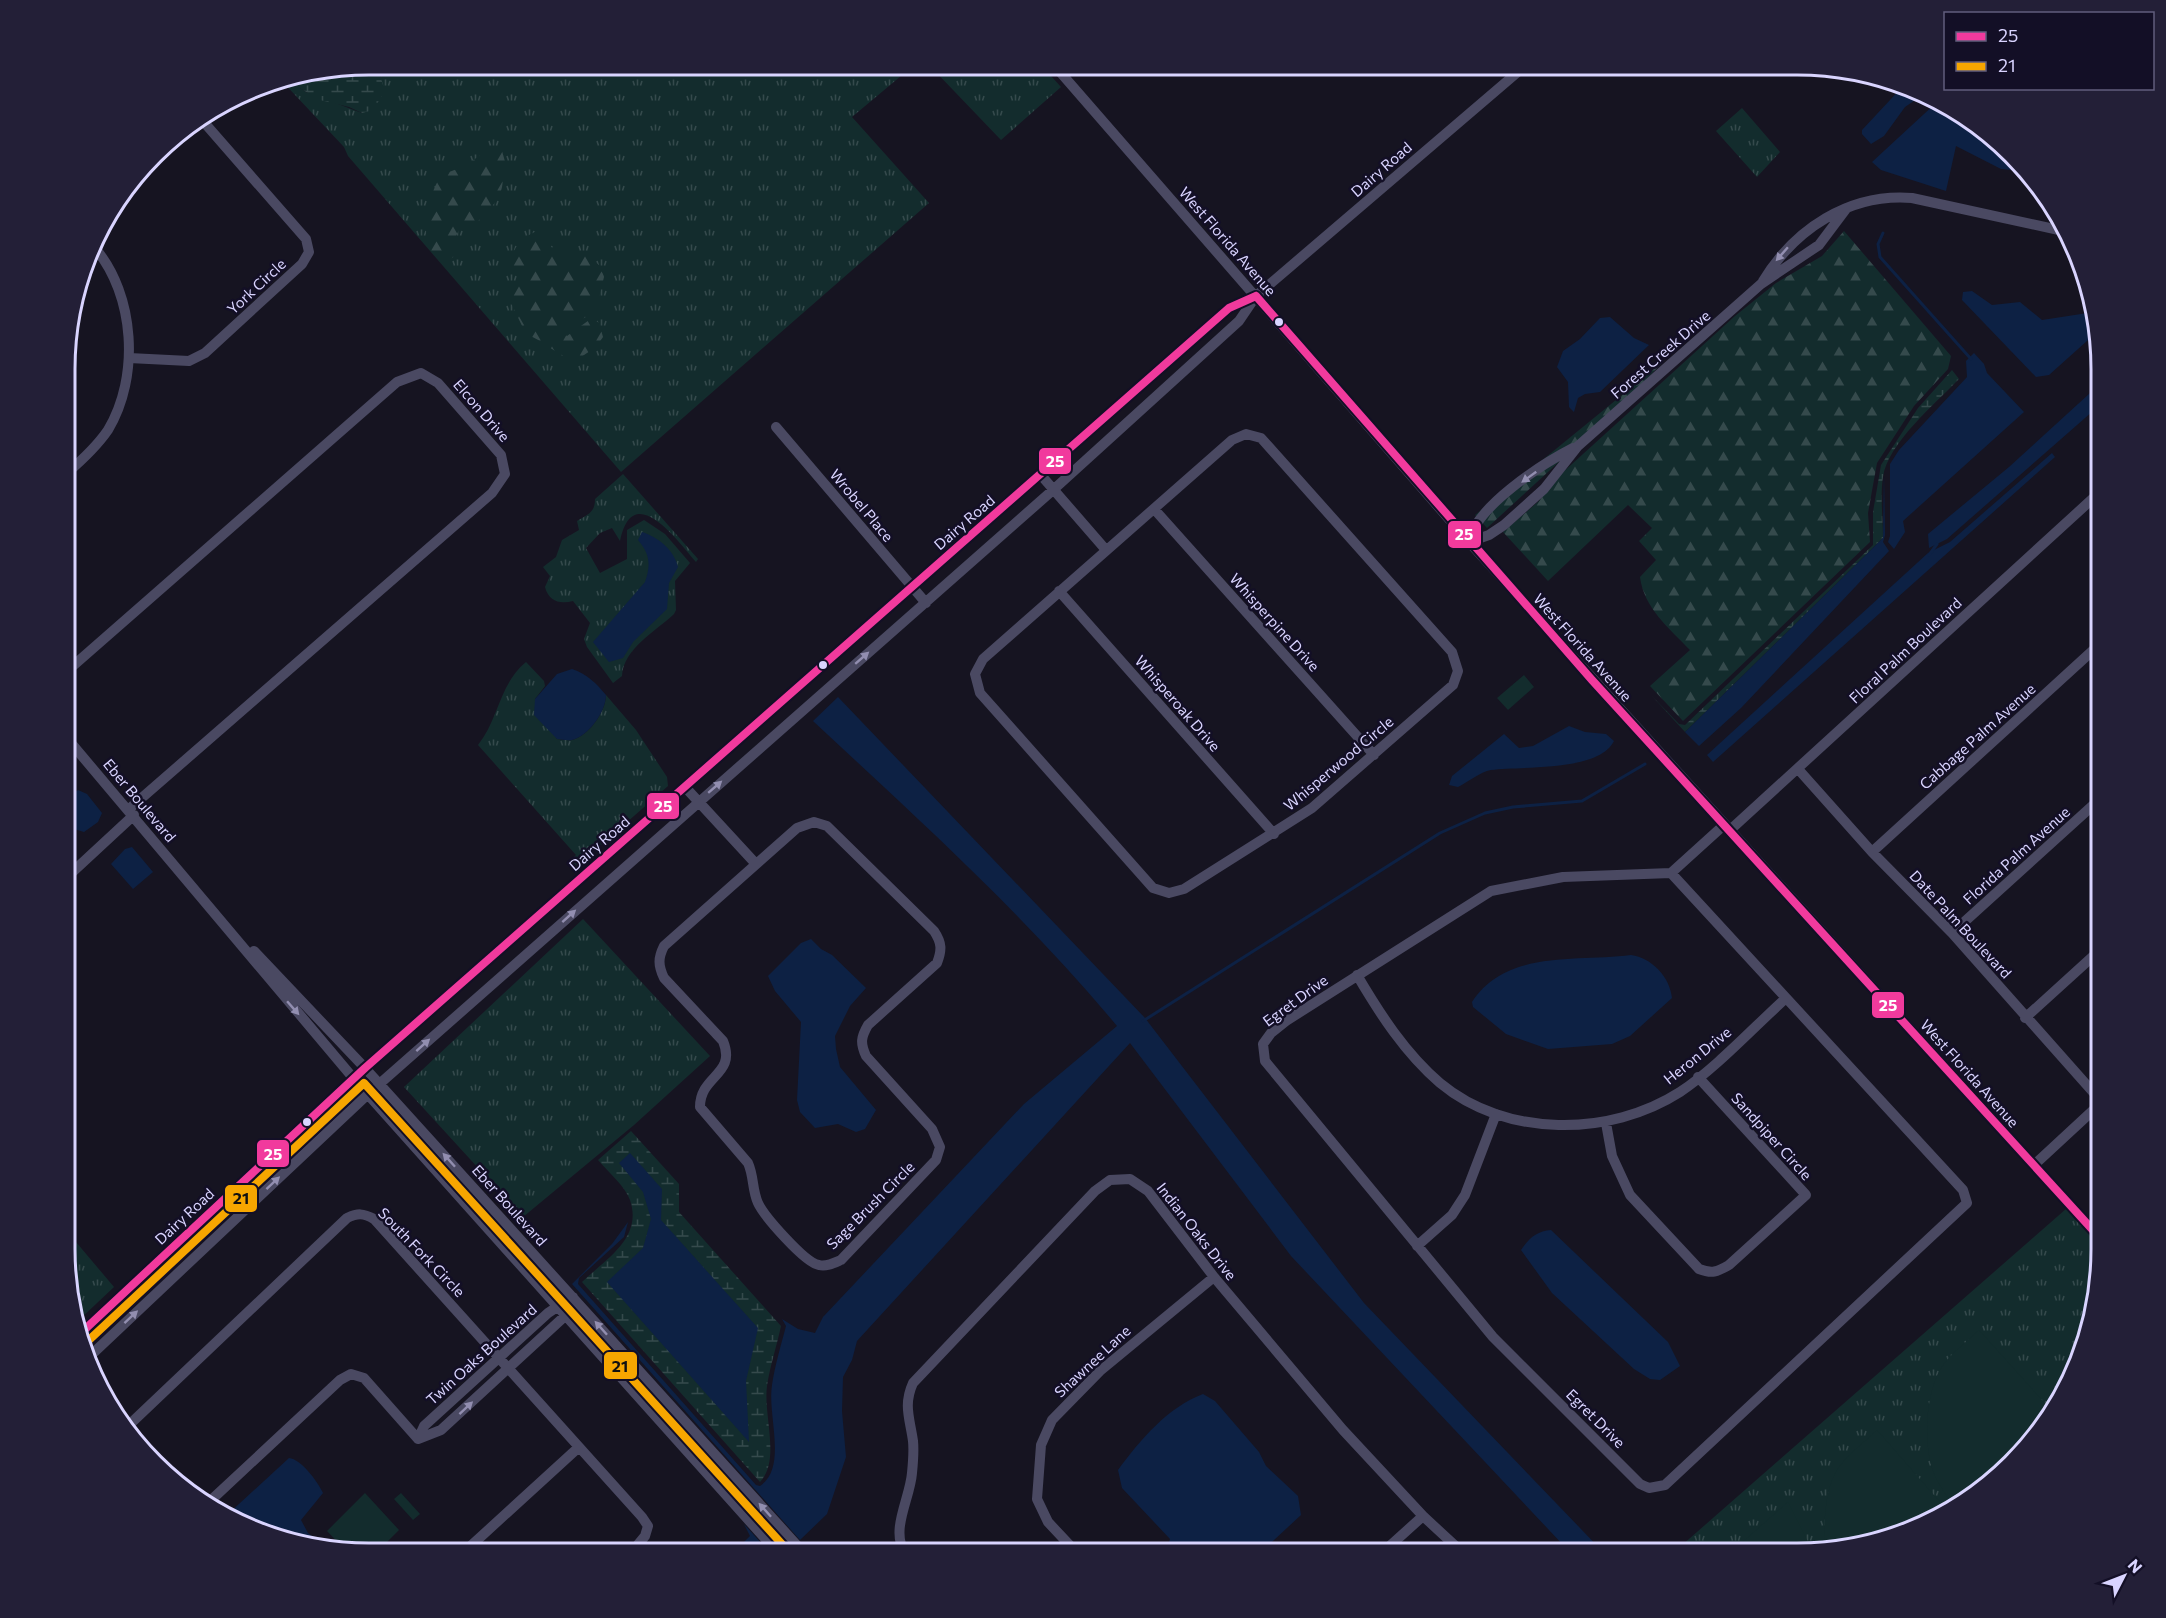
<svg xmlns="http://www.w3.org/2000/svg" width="2166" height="1618" font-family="Commissioner,sans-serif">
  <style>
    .grass { fill: url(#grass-tufts) }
    .forest { fill: url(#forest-firs) }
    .wetland { fill: url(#wetland-marsh) }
    .pitch { fill: #132c2d }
    .water { fill: #0d2144 }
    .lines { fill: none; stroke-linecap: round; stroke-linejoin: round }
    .stream { stroke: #0d2144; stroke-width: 3 }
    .minor { stroke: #4a4962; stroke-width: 10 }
    .bus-1-casing { stroke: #130f26; stroke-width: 12 }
    .bus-2-casing { stroke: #130f26; stroke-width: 12 }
    .bus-1 { stroke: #f13a9d; stroke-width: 8 }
    .bus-2 { stroke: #f7a600; stroke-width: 8 }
    .oneway { fill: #928eb0 }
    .bus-dot { fill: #d9d4ff; stroke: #130f26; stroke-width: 2 }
    .labels { text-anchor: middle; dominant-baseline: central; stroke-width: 5; stroke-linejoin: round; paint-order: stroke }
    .street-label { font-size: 15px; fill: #d9d4ff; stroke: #130f26 }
    .rim { fill: none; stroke: #d9d4ff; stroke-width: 3 }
    .line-badge { stroke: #130f26; stroke-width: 2 }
    .badge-label { font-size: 16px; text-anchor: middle; font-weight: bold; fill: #fff }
    .pale-badge-label { font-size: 16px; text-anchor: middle; font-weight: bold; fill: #111 }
  </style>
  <defs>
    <pattern id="grass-tufts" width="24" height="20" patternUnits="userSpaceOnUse" patternTransform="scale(1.5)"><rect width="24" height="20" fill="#132c2d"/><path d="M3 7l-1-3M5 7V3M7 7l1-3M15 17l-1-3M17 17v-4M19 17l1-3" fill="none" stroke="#354a4c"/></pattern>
    <pattern id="forest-firs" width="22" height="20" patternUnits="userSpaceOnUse" patternTransform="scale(1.5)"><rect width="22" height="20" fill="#132c2d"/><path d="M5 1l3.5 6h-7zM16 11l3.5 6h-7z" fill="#354a4c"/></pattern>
    <pattern id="wetland-marsh" width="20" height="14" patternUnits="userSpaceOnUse" patternTransform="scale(1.5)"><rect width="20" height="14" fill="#132c2d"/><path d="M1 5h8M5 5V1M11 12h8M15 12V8" fill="none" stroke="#354a4c"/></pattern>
  </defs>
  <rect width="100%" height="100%" fill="#161421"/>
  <path class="grass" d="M385,65L396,67L395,65H914L852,117L929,203L621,472L348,156L344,147L280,79H286L306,92L362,113L381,79Z
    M936,65H1041L1061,87L1001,140L932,68Z
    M1742,108L1780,152L1757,177L1716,131Z
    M623,474L698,559L696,562C677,540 633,479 620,541L612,528L600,533L586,548L600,573L627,559V530L644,520L665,534L690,563L675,581L676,610L674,614C656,631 623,649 622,676L613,683L587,647L584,639L590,623L573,601C560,604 549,602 545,587L550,576L543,567L556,557L562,540L579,530L577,521C588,514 595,513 595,499Z
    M526,662L544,681L545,686L535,699L557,739C561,739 568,741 572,740C589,736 606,711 606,695L636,730L667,777L668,786L576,867L570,860L576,855L478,745C499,719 499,684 526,662Z
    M583,919L710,1056L634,1125L523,1217L404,1087Z
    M2066,1209L2101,1248V1270L2078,1366L2026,1450L1932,1522L1857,1548L1797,1553H1673Z
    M65,1229L114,1287L79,1320L65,1270Z"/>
  <path class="forest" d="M621,65H662L659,70L641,79L630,74Z
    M492,149L502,151L506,165C500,177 504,177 502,187C499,202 483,217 473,226L470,223C461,226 458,230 455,239L463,246L462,252L450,259L434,254L426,245C426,220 428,193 443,173C467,169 472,158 492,149Z
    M540,230C550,243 551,254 571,256L575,251H584L602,268L604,277L601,289L597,303L586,317L561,331L567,336L592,318L599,323L603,337L596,347L575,361C557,355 544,341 526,334L511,303L518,278C501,258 520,236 540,230Z
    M1844,231L1951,356L1948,369L1914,406L1877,463L1868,513L1870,542L1683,721L1650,686L1690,650C1669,628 1644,608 1640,577L1656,560L1639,541L1652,528L1628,505L1548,581L1503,532L1539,501L1561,474L1735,316L1776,283L1822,256Z
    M1665,360L1622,404L1487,528L1475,515Z"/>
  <path class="wetland" d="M369,65H385L381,79L385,91L373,110L362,113L349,107L320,100L284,79Z
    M1952,370L1959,379C1935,404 1888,443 1883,477C1880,496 1883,519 1883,538L1685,732L1651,695L1679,724L1685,725L1873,545V512L1881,465L1918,408Z
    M631,1131L679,1184V1212L781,1326C777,1345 770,1366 767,1386C763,1415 781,1460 760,1482L582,1282C606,1259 643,1238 630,1200C625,1186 608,1172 598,1160Z"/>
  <path class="pitch" d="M1524,675L1534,687L1508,710L1497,698Z
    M1979,1330L2051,1410L2026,1450L1953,1506C1945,1493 1935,1480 1931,1465C1924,1437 1926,1395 1940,1370C1948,1355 1967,1342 1979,1330Z
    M1877,1430L1947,1510C1915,1535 1867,1547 1826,1551C1823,1526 1824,1488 1839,1467C1849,1453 1865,1442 1877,1430Z
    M365,1493L399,1530L376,1553L347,1552L327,1531Z
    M401,1493L420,1514L413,1520L394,1499Z
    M1788,1502L1813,1552L1730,1553Z"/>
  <path class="water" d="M1904,85L1924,94L1905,107L1884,136L1871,144L1862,134V130Z
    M1937,102L1998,140L2022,171L2001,169L1956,146L1946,191L1881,170L1872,162Z
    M1972,291L1992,305L2020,302L2042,320L2094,312L2097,332L2049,375L2036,377L1962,300L1963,292Z
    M1610,317L1634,338L1649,345L1600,392L1585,394L1578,398L1574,412L1569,407L1568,382L1557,367L1563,351L1580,339L1600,318Z
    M1974,353L1984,364L1987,373L2024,412L1903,521L1905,532L1894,549L1888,542L1890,536V464L1899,450L1967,377L1966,361Z
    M2101,383V404L1947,539L1929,548L1928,534L2009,467Z
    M2052,453L2055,457L1713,762L1707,755L1928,553L1950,542Z
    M1884,474L1885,535L1883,542L1889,551L1741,708L1699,746L1685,732L1883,538Z
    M642,532C658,537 674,550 678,567L669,583L667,609L633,642L623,658L609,662L593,642L645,582C651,565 650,554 638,540Z
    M572,669C587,674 596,683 606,695C606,711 589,736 572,740C568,741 561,739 557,739L534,715L535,699L557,674Z
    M838,697L1145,1018L1364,1303L1604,1553H1572L1565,1547L1291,1256L1130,1043L857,1341L852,1360L843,1377L842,1411L846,1457L827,1514L800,1540L572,1284L612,1244L628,1222L624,1237L579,1278L578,1284L756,1485L760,1486C788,1467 767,1415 772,1385C775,1365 781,1345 786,1326L782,1319L798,1329L815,1333L823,1317L1024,1104L1117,1026C1025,915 918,819 813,721Z
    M1569,726L1585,732L1606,734L1614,741C1599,772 1521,766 1491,770C1480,772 1468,782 1458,787L1449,785L1452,776L1504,734L1519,748L1533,746Z
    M78,790L87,794L102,813L98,822L84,832L74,829L66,820V799Z
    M132,847L153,872L133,889L111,864L125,849Z
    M811,939L821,949L832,955L866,988L850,1006L835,1036L836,1049L840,1067L876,1110L865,1129L856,1132L838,1124L815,1128L800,1112L797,1100L801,1022L775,991L768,976L801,943Z
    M1631,955C1652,958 1670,977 1672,998L1630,1036L1612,1044L1548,1049L1506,1034L1473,1007L1472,1002C1506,949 1578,962 1631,955Z
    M630,1153L662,1189L661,1220L758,1328L746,1381L749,1442L607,1282L643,1248L651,1219L643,1192L619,1163Z
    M1551,1230L1668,1342L1680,1366L1660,1380L1650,1379L1634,1369L1552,1293L1521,1250C1529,1238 1537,1231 1551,1230Z
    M1203,1394L1215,1401L1259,1452L1266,1466L1298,1496L1301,1515L1260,1553H1165L1170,1539L1122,1488L1118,1470C1140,1440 1168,1407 1203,1394Z
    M289,1458C301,1459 318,1482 323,1493L301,1520L308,1533L327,1548L253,1530L227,1515Z
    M744,1524L770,1553H733L750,1536Z"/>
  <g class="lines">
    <path class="stream" d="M1883,233L1878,244L1880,257L1971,359
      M1929,555L1937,544
      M1143,1021L1440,833L1485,813L1513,807L1582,801L1645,764"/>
    <path class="minor" d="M1054,65L1469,542L2101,1239
      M1763,281C1795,229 1849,193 1912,198L2068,232
      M129,358L189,361L205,353L302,264L309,252L306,239L202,120
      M776,427L926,603
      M1246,434L1261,438L1452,652L1458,671L1453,685L1312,808L1184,889L1169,893L1153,888L980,693L975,674L983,659L1232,440Z
      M67,473C81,461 97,446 108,430C140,377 135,295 95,248
      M1040,474L1106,550
      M1154,509L1374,755
      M1469,542L1489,535L1504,525L1544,489L1578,446L1761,284L1819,245L1846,209
      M1469,542C1475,507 1542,464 1573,448
      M1059,591L1274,834
      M66,672L397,382L421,373L438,383L501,455L505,474L492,493L129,809
      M66,737L354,1079L778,1553
      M1798,769L1872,852L1952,933L2101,1101
      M685,787L756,864
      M814,822L827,826L934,931C942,943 942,950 937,963L868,1025C861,1037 860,1043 866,1056L932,1129L940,1147L936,1160L841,1260C834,1263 826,1267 819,1265C805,1263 764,1216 758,1203C752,1190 754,1176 748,1163L700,1107C700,1075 737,1075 723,1041L664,978C658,965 658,958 664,946L797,828Z
      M1729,831L2101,491
      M1872,852L2101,643
      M1671,873L1963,1190L1967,1203L1665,1485L1649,1488L1640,1484L1493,1337L1265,1061L1263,1044L1271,1033L1286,1021L1491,891L1563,877Z
      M1671,873L1724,825
      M66,878L134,815
      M1952,933L2101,798
      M254,951L365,1068L804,1553
      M1357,975C1380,1014 1405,1053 1440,1083C1506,1138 1610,1137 1680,1092C1715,1069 1754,1027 1786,998
      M2025,1018L2101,949
      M1606,1123L1612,1156L1630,1195L1699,1269C1712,1274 1717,1272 1729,1265L1806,1195L1698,1077
      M2034,1165L2101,1103
      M1417,1246L1452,1215L1465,1195L1496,1114
      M82,1332L365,1068L1229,308L1256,296
      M89,1357L368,1094L1053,490L1239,321L1256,296L1526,65
      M128,1426L347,1218C358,1213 363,1213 374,1219L642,1517L648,1526L645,1536L631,1553
      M418,1439L441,1430L565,1316L573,1297
      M418,1439L424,1426L548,1313L563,1303
      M208,1503L340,1380L351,1374L364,1378L418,1439
      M463,1553L579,1447
      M905,1553C890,1530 910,1499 912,1473C913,1463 914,1451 913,1441C910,1419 903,1405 913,1383L1095,1191L1110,1180L1130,1179L1148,1191L1214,1277L1343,1430L1423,1516L1463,1553
      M1077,1553L1048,1522L1037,1499L1041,1445L1052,1420L1100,1371L1214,1277
      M1382,1553L1423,1516"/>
    <g class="bus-1-casing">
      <path id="bus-1" d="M1256,296L1592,680L2101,1239
        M82,1332L365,1068L1229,308L1256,296"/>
    </g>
    <g class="bus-2-casing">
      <path id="bus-2" d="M89,1340L364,1083L790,1553"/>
    </g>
    <use href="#bus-1" class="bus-1"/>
    <use href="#bus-2" class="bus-2"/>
  </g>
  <defs><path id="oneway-solid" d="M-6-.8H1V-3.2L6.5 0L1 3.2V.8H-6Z" transform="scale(1.5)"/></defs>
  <g class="oneway">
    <use href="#oneway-solid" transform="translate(1782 254) rotate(131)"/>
    <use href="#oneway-solid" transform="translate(1529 477) rotate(144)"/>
    <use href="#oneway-solid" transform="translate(862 658) rotate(-41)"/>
    <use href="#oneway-solid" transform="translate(715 787) rotate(-41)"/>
    <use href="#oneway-solid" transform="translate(569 916) rotate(-42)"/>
    <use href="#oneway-solid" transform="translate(293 1008) rotate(49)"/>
    <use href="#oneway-solid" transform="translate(423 1045) rotate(-42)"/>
    <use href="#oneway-solid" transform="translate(449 1160) rotate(-132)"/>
    <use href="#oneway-solid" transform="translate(273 1183) rotate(-43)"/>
    <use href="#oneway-solid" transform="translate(131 1317) rotate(-43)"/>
    <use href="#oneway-solid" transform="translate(601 1328) rotate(-132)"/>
    <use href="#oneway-solid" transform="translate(466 1408) rotate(-43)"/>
    <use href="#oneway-solid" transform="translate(765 1510) rotate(-132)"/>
  </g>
  <g class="bus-dot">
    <circle cx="1279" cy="322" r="5"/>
    <circle cx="823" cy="665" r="5"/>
    <circle cx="307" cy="1122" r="5"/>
  </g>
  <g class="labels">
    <g class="street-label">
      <text transform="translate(1381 169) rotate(-41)">Dairy Road</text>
      <text transform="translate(1228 241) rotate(49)">West Florida Avenue</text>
      <text transform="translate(256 286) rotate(-43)">York Circle</text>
      <text transform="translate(1660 354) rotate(-41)">Forest Creek Drive</text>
      <text transform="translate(482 410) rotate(49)">Elcon Drive</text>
      <text transform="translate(862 505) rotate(50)">Wrobel Place</text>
      <text transform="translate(964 522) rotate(-41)">Dairy Road</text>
      <text transform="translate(1275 622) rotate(48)">Whisperpine Drive</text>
      <text transform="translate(1583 647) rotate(48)">West Florida Avenue</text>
      <text transform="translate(1905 650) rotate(-43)">Floral Palm Boulevard</text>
      <text transform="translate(1178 703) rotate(49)">Whisperoak Drive</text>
      <text transform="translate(1977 736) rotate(-42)">Cabbage Palm Avenue</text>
      <text transform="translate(1338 763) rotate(-40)">Whisperwood Circle</text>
      <text transform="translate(140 800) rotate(50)">Eber Boulevard</text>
      <text transform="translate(599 843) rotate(-41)">Dairy Road</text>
      <text transform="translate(2016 855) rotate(-42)">Florida Palm Avenue</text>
      <text transform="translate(1961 924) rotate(47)">Date Palm Boulevard</text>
      <text transform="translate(1295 1000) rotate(-36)">Egret Drive</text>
      <text transform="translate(1697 1055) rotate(-39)">Heron Drive</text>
      <text transform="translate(1970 1073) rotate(48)">West Florida Avenue</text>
      <text transform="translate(1772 1136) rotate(48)">Sandpiper Circle</text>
      <text transform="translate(510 1205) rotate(48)">Eber Boulevard</text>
      <text transform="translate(870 1205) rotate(-45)">Sage Brush Circle</text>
      <text transform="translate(184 1216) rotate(-43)">Dairy Road</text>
      <text transform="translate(1197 1231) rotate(52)">Indian Oaks Drive</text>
      <text transform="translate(422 1252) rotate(46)">South Fork Circle</text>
      <text transform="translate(481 1354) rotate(-42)">Twin Oaks Boulevard</text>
      <text transform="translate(1092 1361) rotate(-43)">Shawnee Lane</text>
      <text transform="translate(1596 1418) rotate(45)">Egret Drive</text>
    </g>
  </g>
  <path d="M0 0H2166V1618H0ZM369 75H1797A294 294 0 0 1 2091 369V1249A294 294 0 0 1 1797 1543H369A294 294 0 0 1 75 1249V369A294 294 0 0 1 369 75Z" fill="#231f37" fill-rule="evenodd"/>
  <path class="rim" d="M369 75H1797A294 294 0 0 1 2091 369V1249A294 294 0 0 1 1797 1543H369A294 294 0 0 1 75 1249V369A294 294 0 0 1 369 75Z"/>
  <g class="line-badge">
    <rect x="1038" y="447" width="34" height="28" rx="6" fill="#f13a9d"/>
    <rect x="1447" y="520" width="35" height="29" rx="6" fill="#f13a9d"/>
    <rect x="646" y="792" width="34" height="28" rx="6" fill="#f13a9d"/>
    <rect x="1871" y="991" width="34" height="28" rx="6" fill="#f13a9d"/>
    <rect x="256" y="1139" width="34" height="29" rx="6" fill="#f13a9d"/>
    <rect x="224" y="1184" width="34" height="29" rx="6" fill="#f7a600"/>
    <rect x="603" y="1351" width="35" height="29" rx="6" fill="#f7a600"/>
  </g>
  <g class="badge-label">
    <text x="1055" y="467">25</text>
    <text x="1464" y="540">25</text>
    <text x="663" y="812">25</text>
    <text x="1888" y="1011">25</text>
    <text x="273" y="1160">25</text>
  </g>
  <g class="pale-badge-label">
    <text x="241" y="1204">21</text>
    <text x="620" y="1372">21</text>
  </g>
  <rect x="1944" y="12" width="210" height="78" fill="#130f26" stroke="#625e7d" stroke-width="1.5"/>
  <rect x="1956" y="32" width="30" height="9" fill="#f13a9d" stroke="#625e7d" stroke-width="1.5"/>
  <text x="1998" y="42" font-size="18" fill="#d9d4ff">25</text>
  <rect x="1956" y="62" width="30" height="9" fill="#f7a600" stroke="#625e7d" stroke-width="1.5"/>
  <text x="1998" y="72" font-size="18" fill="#d9d4ff">21</text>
  <g transform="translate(2124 1576) rotate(48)" stroke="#130f26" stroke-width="4.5" paint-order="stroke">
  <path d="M0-4.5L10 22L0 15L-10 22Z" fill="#d9d4ff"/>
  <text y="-9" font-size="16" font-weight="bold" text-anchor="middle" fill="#d9d4ff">N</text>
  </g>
</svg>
